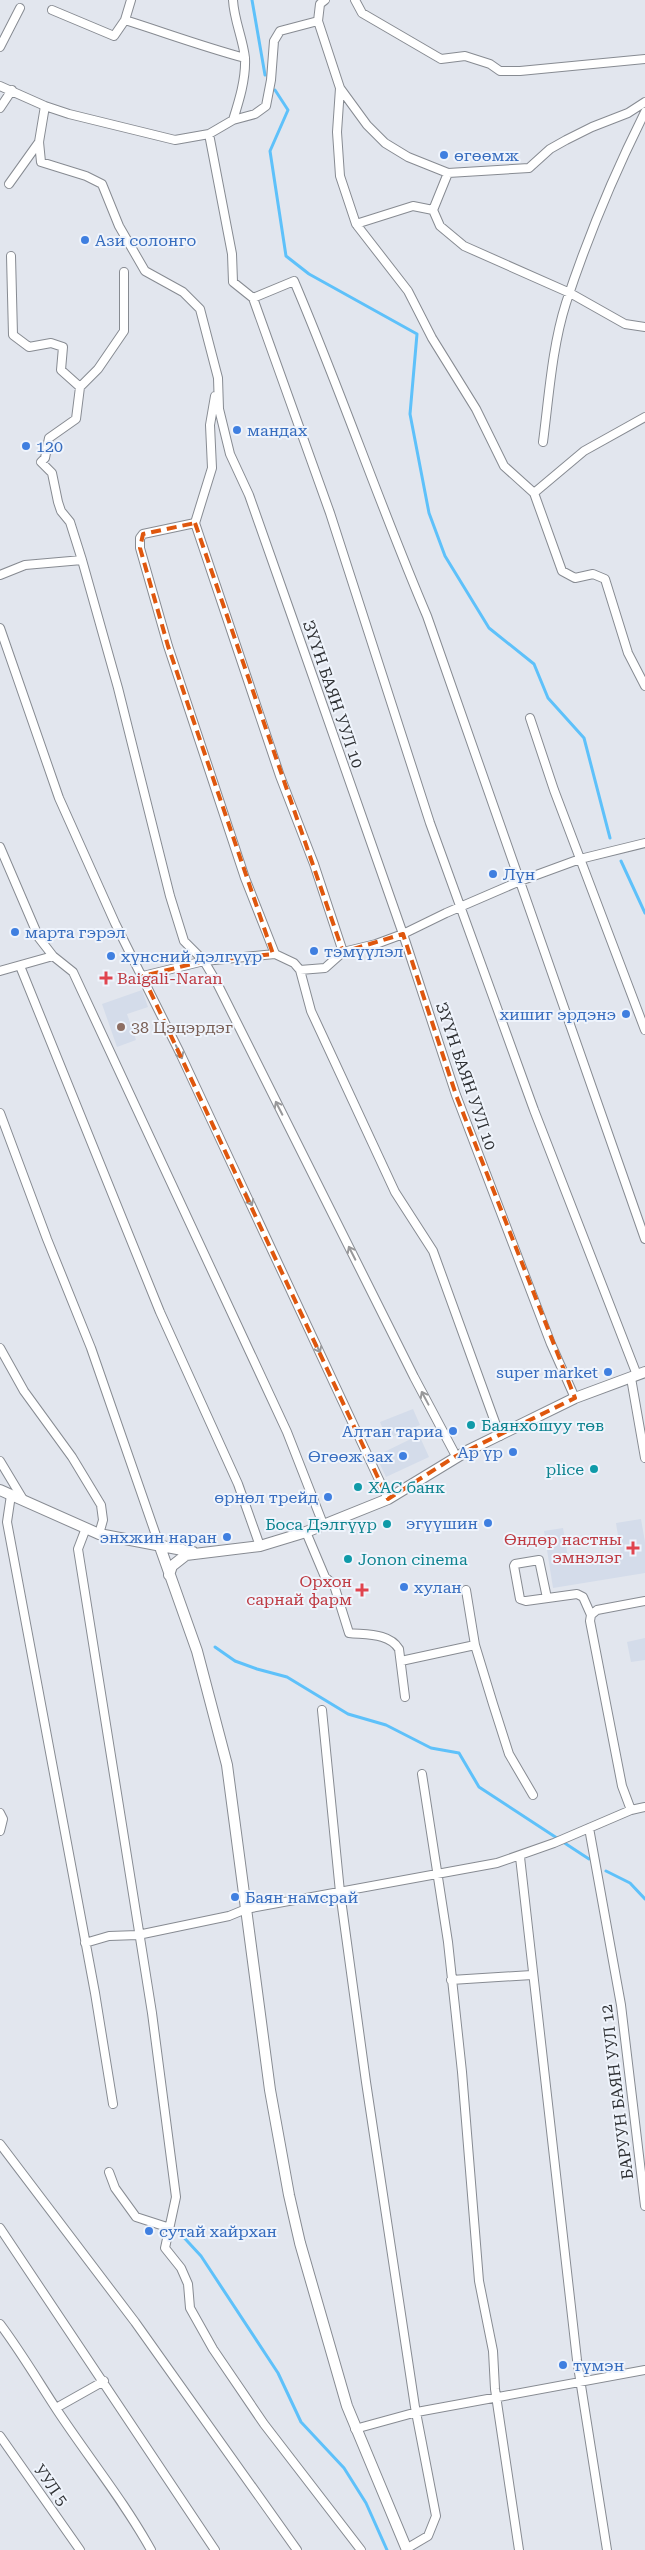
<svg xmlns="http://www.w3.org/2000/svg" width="645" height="2550" font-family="'Roboto Serif',serif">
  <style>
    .built { fill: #d4dcea }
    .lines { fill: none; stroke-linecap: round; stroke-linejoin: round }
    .stream { stroke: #5ec1fa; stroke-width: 3 }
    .minor-casing { stroke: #878b92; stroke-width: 10 }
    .tertiary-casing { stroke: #878b92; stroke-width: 12 }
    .minor { stroke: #fff; stroke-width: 8 }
    .tertiary { stroke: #fff; stroke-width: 10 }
    .oneway { stroke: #98989a }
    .marked { fill: none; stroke: #df570e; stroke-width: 4; stroke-dasharray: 10 6; stroke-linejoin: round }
    .shop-dot { fill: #3f7fe0; stroke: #eff4fc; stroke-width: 2 }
    .health-dot { fill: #e0444e; stroke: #eff4fc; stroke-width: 2 }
    .education-dot { fill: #8d6e63; stroke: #eff4fc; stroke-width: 2 }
    .culture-dot { fill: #0f9aa8; stroke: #eff4fc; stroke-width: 2 }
    .labels { text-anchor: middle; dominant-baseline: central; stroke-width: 4; stroke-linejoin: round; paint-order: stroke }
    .shop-label { font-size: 16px; fill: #366cbe; stroke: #eff4fc; text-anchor: start }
    .street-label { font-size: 16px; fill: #303235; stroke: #eff4fc }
    .health-label { font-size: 16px; fill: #be3a42; stroke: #eff4fc; text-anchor: end }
    .education-label { font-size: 16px; fill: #785e54; stroke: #eff4fc; text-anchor: start }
    .culture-label { font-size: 16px; fill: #0d838f; stroke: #eff4fc; text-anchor: start }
  </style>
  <rect width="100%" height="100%" fill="#e2e6ee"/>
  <path class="built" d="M142,990L148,1007L127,1014L136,1040L117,1047L102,1004Z
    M413,1409L420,1425L387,1439L380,1422Z
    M419,1435L429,1457L386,1477L376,1456Z
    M641,1519L645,1542V1573L553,1588L544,1531L563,1528L569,1563L621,1555L616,1523Z
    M645,1638V1660L631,1662L627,1642Z"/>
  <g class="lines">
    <path class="stream" d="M252,0L265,75
      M275,90L288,110L270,151L286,256L309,274L417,334L410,414L429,513L445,556L489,628L534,664L548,698L584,738L610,838
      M621,861L645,913
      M215,1647L235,1661L257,1669L287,1677L348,1714L386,1725L431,1748L459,1753L479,1787L589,1859
      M606,1871L630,1883L645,1899
      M177,2230L201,2256L278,2373L301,2422L344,2468L366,2503L387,2550"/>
    <g class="minor-casing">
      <path id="minor" d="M233,0C234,20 243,39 245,58C246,79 239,101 233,120
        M325,0L320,4L318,21L340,88L367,125L385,143L408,157L448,173L529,168L550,149L566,140L592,127L628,113L645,102
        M355,0L362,13L441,59L465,56L490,64L500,71H520L645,59
        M52,10L114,36L125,20C166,33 204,47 245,58
        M125,20L131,0
        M0,47L20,8
        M0,86L45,106L69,114L175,140L209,134L233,120L255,114L266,106L271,80L274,41L280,31L318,21
        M340,88L337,132L340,176L356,224L408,291L432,338L476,409L504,466L534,493L562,571L575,578L593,574L605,579L628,653L645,686
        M45,106L39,142L41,162L86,176L102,184L119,226L145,271L183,292L200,309L218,378L219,409L230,454L249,495L292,617L403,934L456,1095L551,1344L575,1398
        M0,108L12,90
        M209,134L232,254L233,282L253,298L330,513L430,823L534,1110L637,1375
        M9,184L39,142
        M433,210L448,173
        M356,224L413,206L433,210L440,226L464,246L570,293L625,324L645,327
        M11,256L13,335L29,347L51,343L63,347L61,370L80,387
        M124,272V331L98,369L80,387L76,419L49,438L45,458L41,462L52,473L58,502L61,511L70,522L82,560L118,688L170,896L184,941L204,961L217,983L414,1377L456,1456
        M253,298L294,281C341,391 380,506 427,616L645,1239
        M215,396L210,425L212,468L195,523L143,534L140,538V548L168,646L245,878L275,954
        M543,442C549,396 552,347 566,303C587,239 615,172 645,112
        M534,493L584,451L645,417
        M195,523L280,776L314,864L343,952
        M0,575L25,565L82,560
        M0,628L59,798L115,923L180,1053L388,1499
        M530,718L554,790L645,1030
        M0,847L39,938L53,956L73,972L287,1432L323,1524
        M20,966L160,1312L238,1484L260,1546
        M300,970L311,1011L395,1192L433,1251L500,1436
        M0,971L53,956
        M143,976L204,961L275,954L294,963L300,970L325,968L343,952L376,944L403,934L446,913L520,881L580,859L645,843
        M0,1113L47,1239L91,1348L159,1544
        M0,1348L24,1391L72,1457L101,1505L103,1520L99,1534
        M631,1378L645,1458
        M0,1461L24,1501
        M11,1495L7,1522L95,1993L113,2104
        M86,1528L78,1549L152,2013L176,2197L165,2248L181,2268L188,2284L190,2308L213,2349L264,2424L361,2550
        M306,1532L325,1577L334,1585L349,1633C367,1635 389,1633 399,1649L405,1697
        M466,1590L475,1645L493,1704L509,1754L533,1795
        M547,1598L539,1560L515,1564L514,1566L520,1599L526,1601L577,1594L583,1597L591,1615
        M401,1661L475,1645
        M322,1710L340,1892L366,2082L415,2407L436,2516L428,2536L406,2549
        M422,1774L448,1942L462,2072L479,2281L493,2351L495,2389L519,2550
        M631,1810L622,1786L590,1621L591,1615L597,1610L645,1601
        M0,1813L3,1819L0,1831
        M589,1828L621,2005L645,2206
        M520,1857L577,2360L607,2550
        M85,1943L109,1936L138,1935L229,1916L246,1909L497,1863L554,1843L631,1810L645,1807
        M451,1980L532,1975
        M0,2144L135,2322L297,2550
        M109,2172L115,2188L136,2217L170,2228
        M0,2228L215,2550
        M0,2324C21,2352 38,2381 57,2410C88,2457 124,2501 151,2550
        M56,2408L104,2381
        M355,2429L417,2412L645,2370
        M0,2436L80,2550"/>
    </g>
    <g class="tertiary-casing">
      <path id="tertiary" d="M0,1490L99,1534L193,1552
        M159,1544L197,1651L227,1765L270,2090L289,2195L300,2243L347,2406L407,2550
        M169,1575L172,1566L186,1555L260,1546L306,1532L388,1499L467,1451L575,1398L645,1372"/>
    </g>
    <use href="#minor" class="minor"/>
    <use href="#tertiary" class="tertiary"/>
  </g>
  <defs><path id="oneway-shaft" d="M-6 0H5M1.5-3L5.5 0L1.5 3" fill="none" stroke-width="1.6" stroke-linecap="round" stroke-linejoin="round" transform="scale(1.25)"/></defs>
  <g class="oneway">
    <use href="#oneway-shaft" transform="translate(179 1052) rotate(65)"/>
    <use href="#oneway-shaft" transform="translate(279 1108) rotate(-117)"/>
    <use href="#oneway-shaft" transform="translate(249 1199) rotate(65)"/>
    <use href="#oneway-shaft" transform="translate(352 1253) rotate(-117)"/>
    <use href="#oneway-shaft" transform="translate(317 1346) rotate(65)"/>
    <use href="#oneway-shaft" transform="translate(425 1398) rotate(-118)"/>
  </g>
  <path class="marked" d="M195,523L343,952L403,934L456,1095L575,1398L456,1456L388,1499L143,976L204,961L273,954L168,646L140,548L143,534Z"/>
  <g class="shop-dot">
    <circle cx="444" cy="155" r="5"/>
    <circle cx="85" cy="240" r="5"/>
    <circle cx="237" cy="430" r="5"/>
    <circle cx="26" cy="446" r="5"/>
    <circle cx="493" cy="874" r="5"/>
    <circle cx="15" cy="932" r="5"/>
    <circle cx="314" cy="951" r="5"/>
    <circle cx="111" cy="956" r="5"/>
    <circle cx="626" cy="1014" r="5"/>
    <circle cx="608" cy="1372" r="5"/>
    <circle cx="453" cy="1431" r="5"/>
    <circle cx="513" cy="1452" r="5"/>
    <circle cx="403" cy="1456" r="5"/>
    <circle cx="328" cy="1497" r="5"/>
    <circle cx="488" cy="1523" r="5"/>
    <circle cx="227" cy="1537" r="5"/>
    <circle cx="404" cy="1587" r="5"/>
    <circle cx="235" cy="1897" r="5"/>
    <circle cx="149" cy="2231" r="5"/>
    <circle cx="563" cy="2365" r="5"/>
  </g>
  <g class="health-dot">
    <path d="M103.5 970.5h5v5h5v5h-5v5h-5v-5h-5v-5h5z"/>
    <path d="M630.5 1540.5h5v5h5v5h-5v5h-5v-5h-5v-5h5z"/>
    <path d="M359.5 1582.5h5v5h5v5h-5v5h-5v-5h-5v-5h5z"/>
  </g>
  <circle class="education-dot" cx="121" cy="1027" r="5"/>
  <g class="culture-dot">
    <circle cx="471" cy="1425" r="5"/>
    <circle cx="594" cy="1469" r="5"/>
    <circle cx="358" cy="1487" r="5"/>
    <circle cx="387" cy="1524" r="5"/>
    <circle cx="348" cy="1559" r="5"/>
  </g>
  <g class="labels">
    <g class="shop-label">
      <text x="454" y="155">өгөөмж</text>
      <text x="95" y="240">Ази солонго</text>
      <text x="247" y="430">мандах</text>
      <text x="36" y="446">120</text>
      <text x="503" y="874">Лүн</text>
      <text x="25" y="932">марта гэрэл</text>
      <text x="324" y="951">тэмүүлэл</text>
      <text x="121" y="956">хүнсний дэлгүүр</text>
      <text x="616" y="1014" text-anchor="end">хишиг эрдэнэ</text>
      <text x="598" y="1372" text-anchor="end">super market</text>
      <text x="443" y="1431" text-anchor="end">Алтан тариа</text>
      <text x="503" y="1452" text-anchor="end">Ар үр</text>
      <text x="393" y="1456" text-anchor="end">Өгөөж зах</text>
      <text x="318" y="1497" text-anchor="end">өрнөл трейд</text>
      <text x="478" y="1523" text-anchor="end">эгүүшин</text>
      <text x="217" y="1537" text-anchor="end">энхжин наран</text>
      <text x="414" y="1587">хулан</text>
      <text x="245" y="1897">Баян намсрай</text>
      <text x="159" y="2231">сутай хайрхан</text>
      <text x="573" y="2365">түмэн</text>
    </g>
    <g class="street-label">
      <text transform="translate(333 694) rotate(71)">ЗҮҮН БАЯН УУЛ 10</text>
      <text transform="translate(466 1076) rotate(71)">ЗҮҮН БАЯН УУЛ 10</text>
      <text transform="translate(617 2092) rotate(-97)">БАРУУН БАЯН УУЛ 12</text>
      <text transform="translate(51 2485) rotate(55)">УУЛ 5</text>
    </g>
    <g class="health-label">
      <text x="117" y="978" text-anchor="start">Baigali-Naran</text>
      <text x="622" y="1539">Өндөр настны<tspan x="622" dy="18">эмнэлэг</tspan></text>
      <text x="352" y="1581">Орхон<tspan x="352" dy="18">сарнай фарм</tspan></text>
    </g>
    <g class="education-label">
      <text x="131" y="1027">38 Цэцэрдэг</text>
    </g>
    <g class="culture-label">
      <text x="481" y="1425">Баянхошуу төв</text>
      <text x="584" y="1469" text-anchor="end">plice</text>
      <text x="368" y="1487">ХАС банк</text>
      <text x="377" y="1524" text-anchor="end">Боса Дэлгүүр</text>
      <text x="358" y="1559">Jonon cinema</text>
    </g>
  </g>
</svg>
